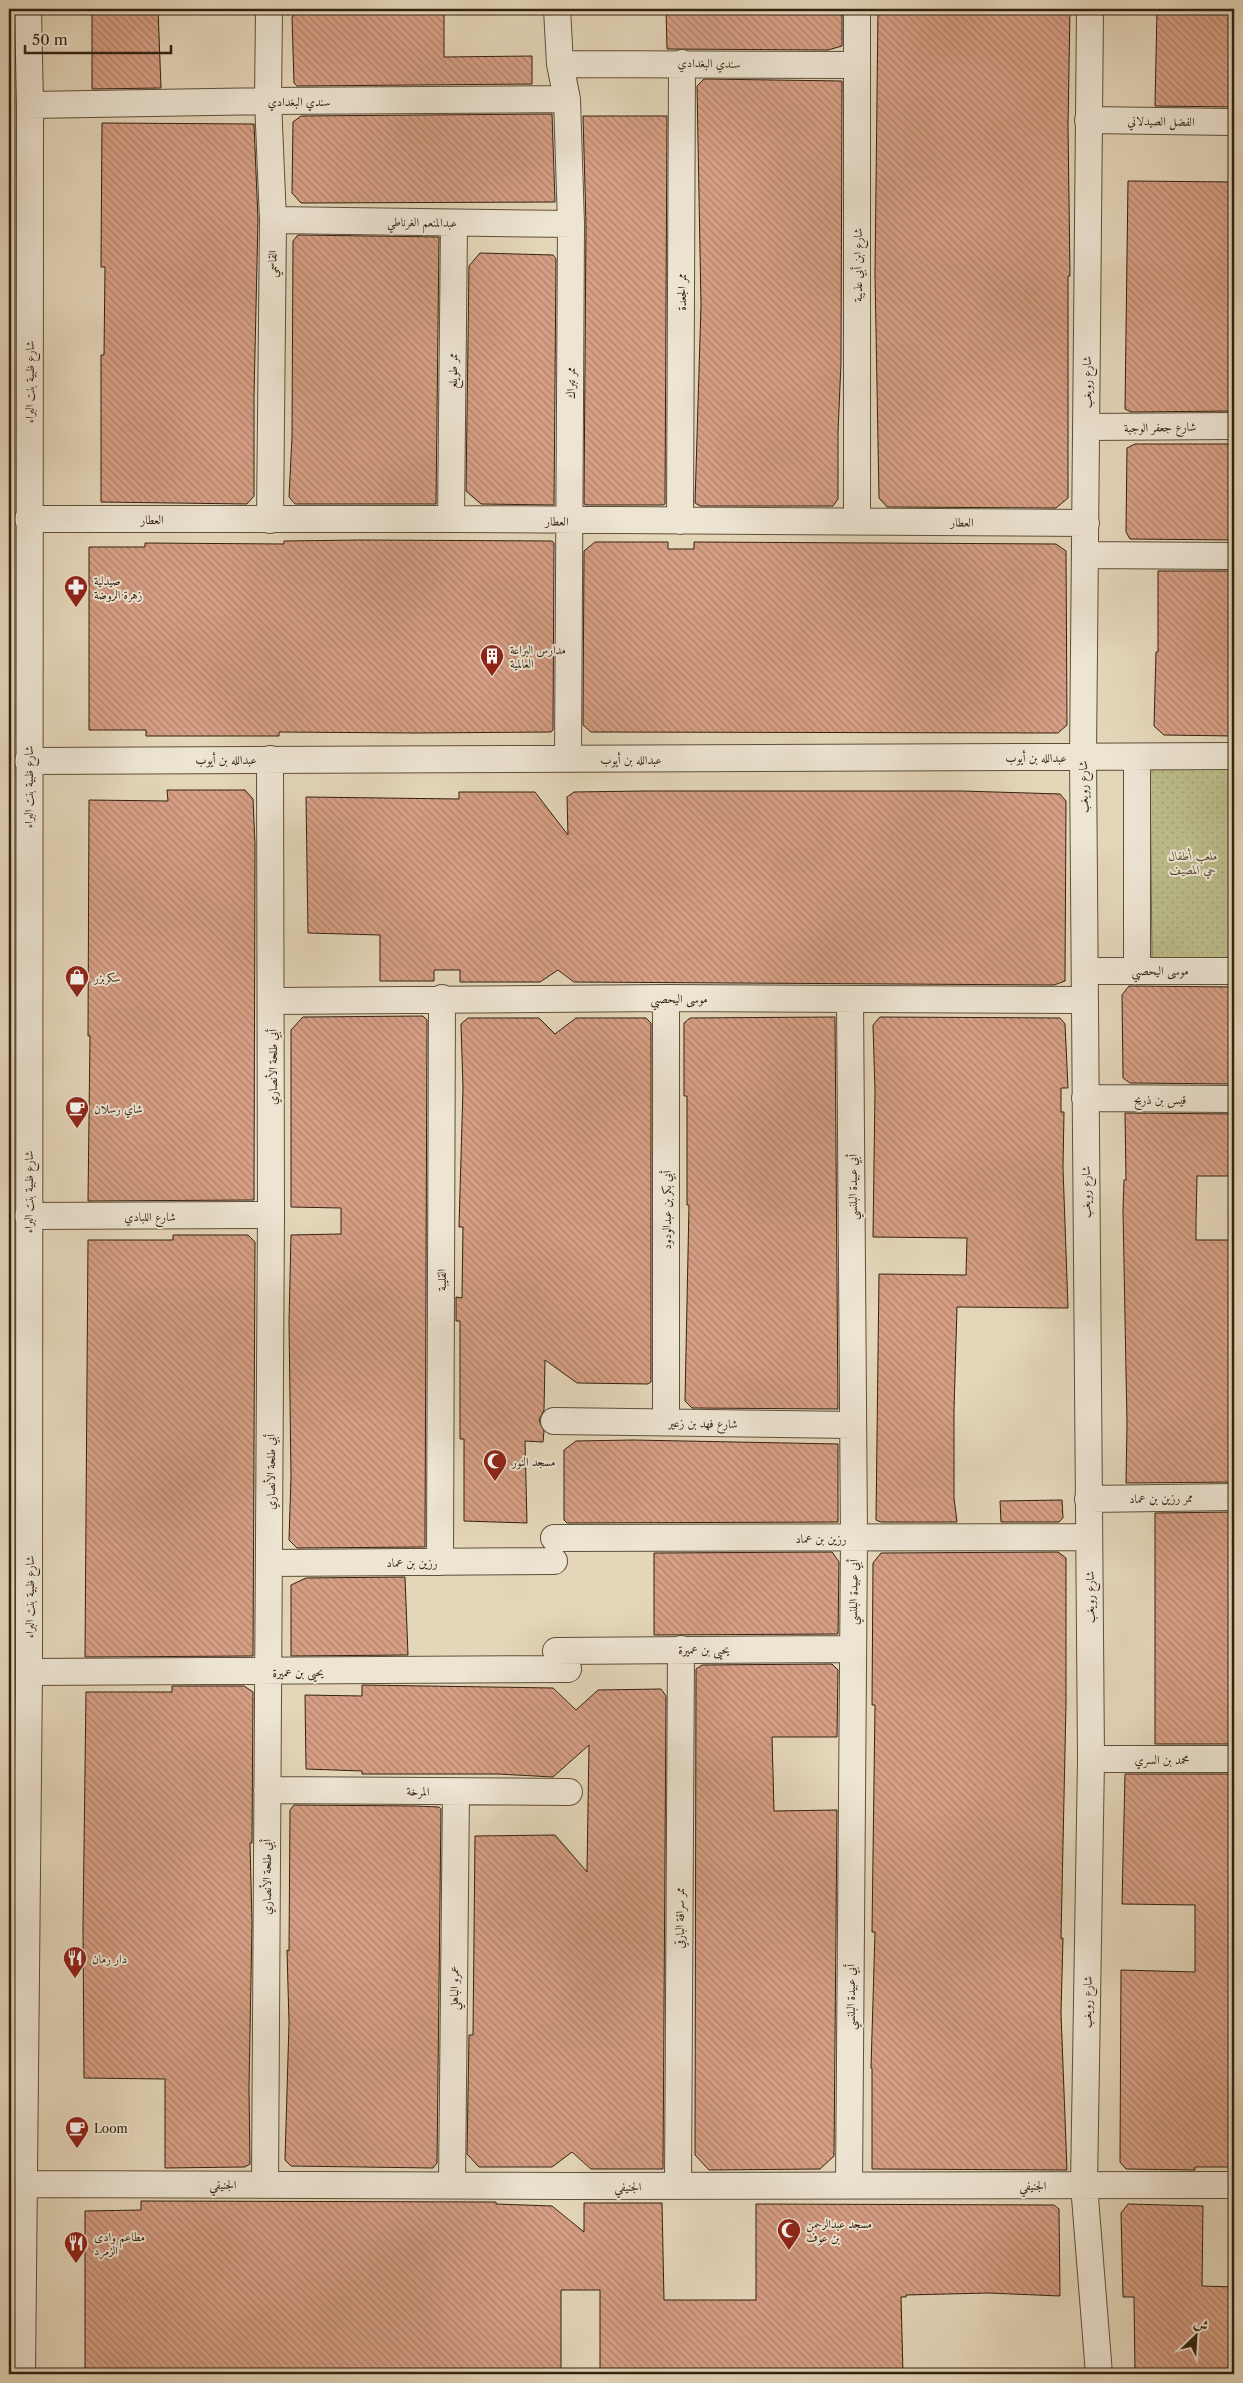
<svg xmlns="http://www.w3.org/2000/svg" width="1243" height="2383" font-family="'Libre Caslon Text',Amiri,serif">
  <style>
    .grass { fill: url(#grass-dots); stroke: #776f4d }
    .building { fill: url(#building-back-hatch); stroke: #332210 }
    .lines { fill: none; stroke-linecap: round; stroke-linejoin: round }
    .minor-casing { stroke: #5f4f3a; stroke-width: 28 }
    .minor { stroke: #ede4d2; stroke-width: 26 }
    .labels { text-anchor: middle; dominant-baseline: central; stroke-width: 4; stroke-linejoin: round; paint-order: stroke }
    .street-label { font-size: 12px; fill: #332210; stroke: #ede4d2 }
    .poi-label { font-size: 12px; fill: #332210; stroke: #ede4d2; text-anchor: start }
    .park-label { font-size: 12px; font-style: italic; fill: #55482e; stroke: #ede4d2 }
  </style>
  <defs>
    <pattern id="grass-dots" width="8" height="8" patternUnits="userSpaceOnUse" patternTransform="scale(1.25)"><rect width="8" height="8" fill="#bbbc8a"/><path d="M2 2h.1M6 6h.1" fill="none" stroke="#a1a176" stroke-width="1.8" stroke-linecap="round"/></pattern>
    <pattern id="building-back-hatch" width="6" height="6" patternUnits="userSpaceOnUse" patternTransform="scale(1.25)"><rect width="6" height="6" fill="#d79f85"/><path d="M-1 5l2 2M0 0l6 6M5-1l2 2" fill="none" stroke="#af816b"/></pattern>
  </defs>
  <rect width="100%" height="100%" fill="#e4d6b9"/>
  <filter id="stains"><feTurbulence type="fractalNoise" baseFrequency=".004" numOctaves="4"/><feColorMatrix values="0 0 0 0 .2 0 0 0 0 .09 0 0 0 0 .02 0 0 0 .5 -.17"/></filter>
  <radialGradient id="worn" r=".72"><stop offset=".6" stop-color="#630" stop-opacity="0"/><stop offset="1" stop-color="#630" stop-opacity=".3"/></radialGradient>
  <path class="grass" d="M1234,765V958L1152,959L1150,766Z"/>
  <path class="building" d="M92,9H158L161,88L92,89Z
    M444,9V57L532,56V84L297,86L294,83L292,17L299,10Z
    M666,9H842V46L828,50L667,49Z
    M878,9H1070L1068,125L1070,276H1068V498L1056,508L887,507L879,498L875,274Z
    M1157,9H1234V107L1155,106Z
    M704,79L842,81L841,363L838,432V499L833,506H700L695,503L701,305L697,86Z
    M552,114L555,202L301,203L292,193L293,122L301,116Z
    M583,116H667L665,504L663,505H585L584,503L586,224Z
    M102,123L254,124L258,220L254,395V496L247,504L101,502V355H104L105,267H101Z
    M1128,181L1234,182V411L1131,412L1125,409Z
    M298,235L439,237L436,504H295L289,497L292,437L293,241Z
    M480,253L553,255L556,259L554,505L481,504L466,491L469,266Z
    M1135,444H1234V540L1130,539L1126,532L1127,448Z
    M361,540L552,541L554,543L553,730L551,732L416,733L279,732V736H146V730H89V547H145V543L284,544V541Z
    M595,542H668V549H694V542L1056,544L1066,551L1067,725L1058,733L591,732L583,725L584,551Z
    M1158,571H1234V736L1164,735L1154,726L1156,652H1158Z
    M167,790H245L253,799L255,844L254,1200L88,1201L90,1036H88L89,800L168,801Z
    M644,791H962L1060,794L1066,801L1065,981L1054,985L574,982L558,970L540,982H460V970H434V981H380V935L308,933L306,797L459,799V792H535L568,835L567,797L574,792Z
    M1129,986L1234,987V1084L1130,1083L1123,1078L1122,995Z
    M423,1016L427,1020L425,1547L297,1548L289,1540L291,1477L289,1322L291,1235L341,1234V1208L291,1207V1030L303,1017Z
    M835,1017L838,1409L692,1408L685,1401L689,1205H687V1096H684V1023L690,1018Z
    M880,1017L1060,1018L1065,1024L1068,1088H1061V1112H1064L1063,1168L1068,1308L957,1307L954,1410V1498L957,1522H881L876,1520L879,1274L966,1275L967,1238L873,1237L875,1091L873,1025Z
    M468,1018H539L555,1034L576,1018H646L651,1023V1382L648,1384L577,1383L545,1360L544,1410L539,1420L544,1431L543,1442L525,1441L527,1523L464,1521V1439H460V1321H456V1297L462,1298L463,1227H459L463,1088L461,1024Z
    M1125,1113L1234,1114V1176H1197L1196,1222V1240H1234V1482L1126,1483L1127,1424L1123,1211L1124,1180H1126Z
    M173,1235H248L255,1242L253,1656L85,1657L88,1240H173Z
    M633,1440L838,1444V1522L567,1523L564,1520V1450L576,1441Z
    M1062,1500L1063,1518L1059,1522H1001L1000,1501Z
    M1234,1512V1744H1155V1513Z
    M832,1552L839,1562L838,1634L654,1635V1553Z
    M1058,1552L1066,1558V1704L1061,1938H1063L1061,2013L1067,2170L872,2169V2068H871L875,1932H872L875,1705H872L873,1563L881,1553Z
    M405,1577L408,1655L291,1656V1585L306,1578Z
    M832,1664L838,1670L837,1737H772L774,1811L837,1810L834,2156L820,2169L709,2170L695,2155L696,1669L702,1665Z
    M362,1685L553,1688L576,1710L598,1690L661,1689L666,1696L663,2169H591L572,2152L552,2167H479L467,2154L469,2035H473L475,1836L555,1835L587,1872L589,1745L553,1777L498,1774H362V1771L306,1769L305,1695L362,1696Z
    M172,1686H244L253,1692L252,1843H250L252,1924L249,2088L250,2164L245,2167L165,2168V2079L84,2078L83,1927L86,1692H172Z
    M1125,1774H1234V2167H1195V2170L1126,2169L1120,2162L1121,1970L1195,1972V1905L1122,1904Z
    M294,1805L416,1806L439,1807L441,1809L437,2163L433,2168L291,2166L285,2160L289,2023L287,1950L289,1951L290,1810Z
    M141,2201L496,2202V2204L552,2206L584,2232V2203H662L664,2300H756V2204L1054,2205L1059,2209L1060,2296L988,2293L906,2295V2297H901L903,2374H600V2290H561V2374H85V2211L141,2210Z
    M1128,2204L1203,2206L1202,2286L1234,2287V2374H1135L1134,2297H1123L1121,2213Z"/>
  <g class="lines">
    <g class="minor-casing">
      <path id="minor" d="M269,9L268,101L273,220L270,520
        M557,9L560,64L567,99L571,224L568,759
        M1090,9L1083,757L1091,1759L1084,2185L1099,2374
        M560,64L857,65
        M30,105L268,101L567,99
        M1088,120L1234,122
        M273,220L571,224
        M1086,427L1234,426
        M28,519H451L1086,523
        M451,519L454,223
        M680,521L682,63
        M857,521V9
        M1085,555L1234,556
        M28,761L1234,756
        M1137,970V758
        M1085,971H1234
        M666,998V1422
        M272,1001L666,998L1085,1000
        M1085,1098L1234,1099
        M28,1216L271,1215
        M554,1421L853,1425
        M1088,1499L1234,1497
        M554,1538L1089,1537
        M440,1562L442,998
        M270,1563L554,1561
        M556,1651L852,1649
        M29,1672L568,1669
        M1091,1759H1234
        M267,1790L569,1792
        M22,2184L568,2186L1234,2185
        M265,2184L271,1215L270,759
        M452,2185L456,1792
        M849,2185L854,1538L850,999
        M678,2186L681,1649
        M22,2374L29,1672L30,105L28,9"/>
    </g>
    <use href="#minor" class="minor"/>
  </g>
  <defs>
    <g id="pharmacy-pin" transform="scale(1.25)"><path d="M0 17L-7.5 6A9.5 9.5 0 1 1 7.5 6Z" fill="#8f2418" stroke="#ede4d2"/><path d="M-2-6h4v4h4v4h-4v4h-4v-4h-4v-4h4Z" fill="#fff"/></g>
    <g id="building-pin" transform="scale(1.25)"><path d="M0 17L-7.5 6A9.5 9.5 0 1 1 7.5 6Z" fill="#8f2418" stroke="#ede4d2"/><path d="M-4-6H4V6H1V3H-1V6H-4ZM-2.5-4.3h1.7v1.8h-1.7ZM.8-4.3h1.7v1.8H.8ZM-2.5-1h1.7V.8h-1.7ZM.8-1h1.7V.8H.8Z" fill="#fff"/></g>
    <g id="shop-pin" transform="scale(1.25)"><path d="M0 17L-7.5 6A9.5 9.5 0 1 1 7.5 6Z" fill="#8f2418" stroke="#ede4d2"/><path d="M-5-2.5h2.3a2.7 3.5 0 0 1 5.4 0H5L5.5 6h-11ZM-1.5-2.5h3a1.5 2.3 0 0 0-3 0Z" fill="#fff"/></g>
    <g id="cafe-pin" transform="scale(1.25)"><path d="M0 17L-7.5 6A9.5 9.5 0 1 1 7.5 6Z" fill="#8f2418" stroke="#ede4d2"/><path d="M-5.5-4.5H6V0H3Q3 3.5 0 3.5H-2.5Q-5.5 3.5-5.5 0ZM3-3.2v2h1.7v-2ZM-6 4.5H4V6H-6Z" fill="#fff"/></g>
    <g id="mosque-pin" transform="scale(1.25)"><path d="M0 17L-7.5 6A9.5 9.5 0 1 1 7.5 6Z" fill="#8f2418" stroke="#ede4d2"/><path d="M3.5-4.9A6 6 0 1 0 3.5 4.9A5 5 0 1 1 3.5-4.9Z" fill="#fff"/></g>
    <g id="restaurant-pin" transform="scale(1.25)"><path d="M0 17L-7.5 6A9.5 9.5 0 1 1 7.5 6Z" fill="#8f2418" stroke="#ede4d2"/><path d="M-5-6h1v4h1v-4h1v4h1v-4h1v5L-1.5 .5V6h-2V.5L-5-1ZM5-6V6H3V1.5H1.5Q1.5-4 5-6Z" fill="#fff"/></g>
  </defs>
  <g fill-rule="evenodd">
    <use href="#pharmacy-pin" x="76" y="587"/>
    <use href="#building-pin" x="492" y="656"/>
    <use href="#shop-pin" x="77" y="977"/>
    <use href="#cafe-pin" x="77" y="1108"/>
    <use href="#mosque-pin" x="495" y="1461"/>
    <use href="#restaurant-pin" x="75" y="1958"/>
    <use href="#cafe-pin" x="77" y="2128"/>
    <use href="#mosque-pin" x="789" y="2230"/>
    <use href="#restaurant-pin" x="76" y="2243"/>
  </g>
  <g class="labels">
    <g class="street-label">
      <text transform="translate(709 63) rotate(1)">سندي البغدادي</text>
      <text x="299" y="101">سندي البغدادي</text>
      <text transform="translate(1161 121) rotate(1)">الفضل الصيدلاني</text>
      <text transform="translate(422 222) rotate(1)">عبدالمنعم الغرناطي</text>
      <text transform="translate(272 264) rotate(-89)">القاسمي</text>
      <text transform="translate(857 265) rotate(-90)">شارع ابن أبي عذيبة</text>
      <text transform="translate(681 292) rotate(-90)">ممر الجعدة</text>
      <text transform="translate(452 371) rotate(-90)">ممر طويلع</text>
      <text transform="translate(29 382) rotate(-90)">شارع ظبية بنت البراء</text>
      <text transform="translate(1086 382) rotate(-90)">شارع رويغب</text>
      <text transform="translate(570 383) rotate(-90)">ممر تبراك</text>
      <text transform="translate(1160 427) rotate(-1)">شارع جعفر الوجبة</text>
      <text x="152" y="519">العطار</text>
      <text transform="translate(557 521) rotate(1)">العطار</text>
      <text transform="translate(962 522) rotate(1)">العطار</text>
      <text x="1036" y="757">عبدالله بن أيوب</text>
      <text x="226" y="759">عبدالله بن أيوب</text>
      <text x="631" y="759">عبدالله بن أيوب</text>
      <text transform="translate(28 787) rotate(-90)">شارع ظبية بنت البراء</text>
      <text transform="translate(1083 787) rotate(-91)">شارع رويغب</text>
      <text x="1160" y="970">موسى اليحصبي</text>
      <text x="679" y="998">موسى اليحصبي</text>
      <text transform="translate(272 1067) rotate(-90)">أبي طلحة الأنصاري</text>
      <text x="1160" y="1099">قيس بن ذريح</text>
      <text transform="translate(852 1187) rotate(-90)">أبي عبيدة البلنسي</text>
      <text transform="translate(28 1192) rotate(-90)">شارع ظبية بنت البراء</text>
      <text transform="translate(1085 1192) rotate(-90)">شارع رويغب</text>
      <text transform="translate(666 1210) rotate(-90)">أبي بكر بن عبدالودود</text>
      <text x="150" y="1216">شارع اللبادي</text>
      <text transform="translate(441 1280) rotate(-90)">القليبة</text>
      <text transform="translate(703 1423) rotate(1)">شارع فهد بن زعير</text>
      <text transform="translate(270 1472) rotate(-90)">أبي طلحة الأنصاري</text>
      <text transform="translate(1161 1498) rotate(-1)">ممر رزين بن عماد</text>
      <text x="821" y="1538">رزين بن عماد</text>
      <text x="412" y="1562">رزين بن عماد</text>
      <text transform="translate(853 1592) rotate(-89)">أبي عبيدة البلنسي</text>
      <text transform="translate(29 1597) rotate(-90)">شارع ظبية بنت البراء</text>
      <text transform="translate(1089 1597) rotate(-90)">شارع رويغب</text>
      <text x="704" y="1649">يحيى بن عميرة</text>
      <text transform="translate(298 1672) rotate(-1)">يحيى بن عميرة</text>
      <text x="1162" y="1759">محمد بن السري</text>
      <text transform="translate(418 1791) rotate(1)">المرخة</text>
      <text transform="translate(266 1877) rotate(-90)">أبي طلحة الأنصاري</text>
      <text transform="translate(679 1918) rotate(-90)">ممر سراقة البارقي</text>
      <text transform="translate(454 1988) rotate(-89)">عمرو الباهلي</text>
      <text transform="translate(850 1997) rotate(-90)">أبي عبيدة البلنسي</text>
      <text transform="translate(1087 2002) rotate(-89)">شارع رويغب</text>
      <text x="223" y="2184">الجنيفي</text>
      <text x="1033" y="2185">الجنيفي</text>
      <text x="628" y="2186">الجنيفي</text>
    </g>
    <g class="poi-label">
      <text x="94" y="580">صيدلية<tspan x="94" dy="14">زهرة الروضة</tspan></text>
      <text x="510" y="649">مدارس البراعة<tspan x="510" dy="14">العالمية</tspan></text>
      <text x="94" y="977">سكربزر</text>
      <text x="94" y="1108">شاي رسلان</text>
      <text x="512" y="1461">مسجد النور</text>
      <text x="92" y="1958">دار رمان</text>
      <text x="94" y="2128">Loom</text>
      <text x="806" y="2223">مسجد عبدالرحمن<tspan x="806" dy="14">بن عوف</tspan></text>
      <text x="94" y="2236">مطاعم وادى<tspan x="94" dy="14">الزمرد</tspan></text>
    </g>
    <g class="park-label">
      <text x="1193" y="855">ملعب أطفال<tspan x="1193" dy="14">حي المصيف</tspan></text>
    </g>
  </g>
  <rect width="1243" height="2383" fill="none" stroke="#e4d6b9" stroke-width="30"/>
  <rect x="10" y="10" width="1223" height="2363" fill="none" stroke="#332210" stroke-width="2.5"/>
  <rect x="15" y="15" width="1213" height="2353" fill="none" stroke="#332210"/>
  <g transform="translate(1196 2336) rotate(25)" stroke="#ede4d2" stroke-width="4" paint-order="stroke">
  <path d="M0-4L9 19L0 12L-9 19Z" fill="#332210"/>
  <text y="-8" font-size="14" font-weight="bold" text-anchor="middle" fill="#332210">ش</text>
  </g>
  <path d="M25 45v8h146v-8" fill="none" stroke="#332210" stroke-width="2.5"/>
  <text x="32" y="45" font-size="15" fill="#332210" stroke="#ede4d2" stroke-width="4" paint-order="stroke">50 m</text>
  <rect width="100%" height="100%" filter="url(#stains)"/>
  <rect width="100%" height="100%" fill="url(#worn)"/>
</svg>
